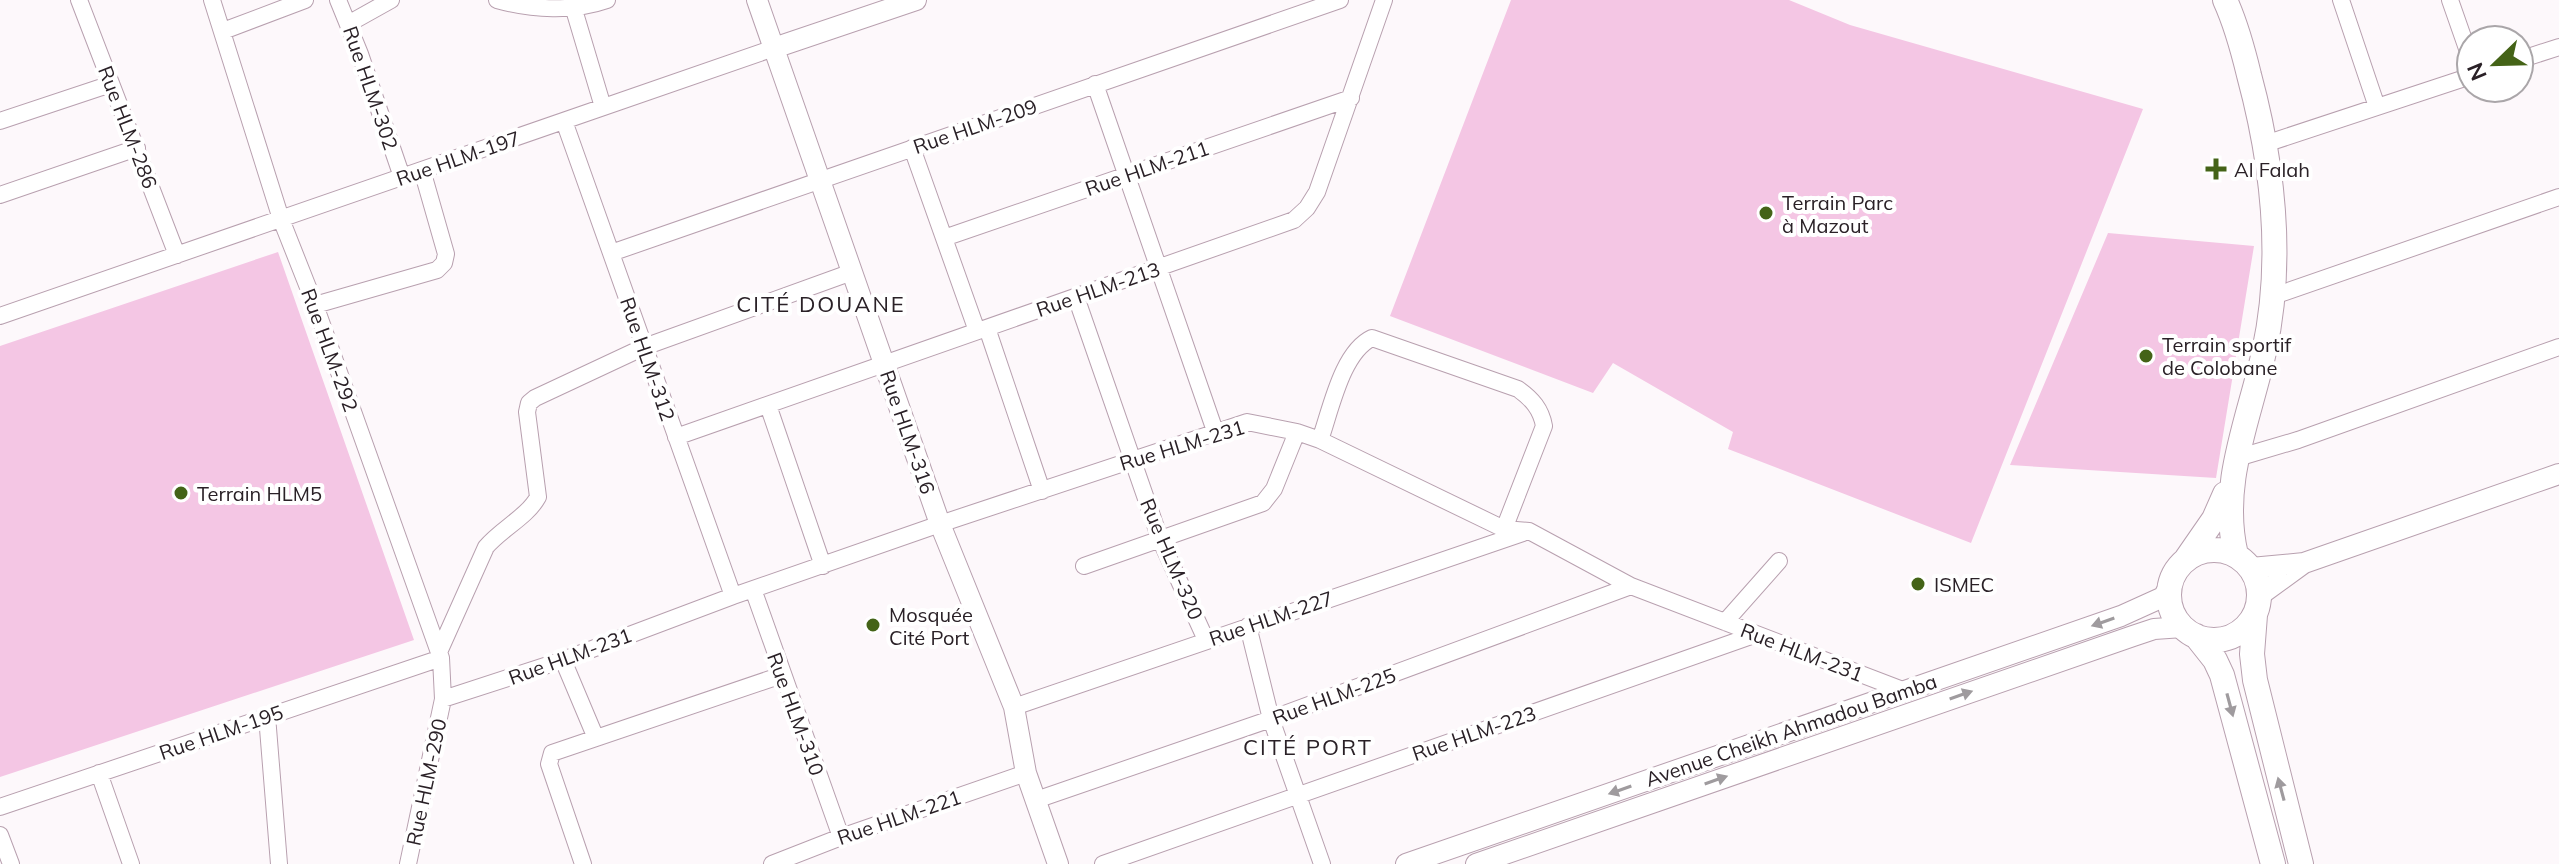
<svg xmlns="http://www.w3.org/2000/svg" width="2559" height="864" font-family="Mulish,sans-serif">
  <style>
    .green { fill: #f4c6e4 }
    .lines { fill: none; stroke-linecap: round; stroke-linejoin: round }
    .minor-casing { stroke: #b8a0af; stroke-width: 18 }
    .tertiary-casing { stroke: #b8a0af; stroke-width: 22 }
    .secondary-casing { stroke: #b8a0af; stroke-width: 26 }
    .minor { stroke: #fff; stroke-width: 16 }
    .tertiary { stroke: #fff; stroke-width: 20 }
    .secondary { stroke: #fff; stroke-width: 24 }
    .oneway { fill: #9f9b9e }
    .poi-dot { fill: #446317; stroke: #fff; stroke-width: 3 }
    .labels { text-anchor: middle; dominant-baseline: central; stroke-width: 8; stroke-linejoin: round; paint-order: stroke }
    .street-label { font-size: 20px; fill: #2a2127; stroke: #fff }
    .poi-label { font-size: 20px; fill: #2a2127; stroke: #fff; text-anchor: start }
    .neighbourhood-label { font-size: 22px; letter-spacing: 2px; fill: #2a2127; stroke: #fff }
  </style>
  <rect width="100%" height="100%" fill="#fdf8fb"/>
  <path class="green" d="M1511,0H1789L1850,25L2143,109L1971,543L1728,449L1733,432L1613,363L1593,393L1390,316Z
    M2108,233L2254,246L2216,478L2010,465Z
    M278,252L414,640L0,777V346Z"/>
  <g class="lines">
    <g class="minor-casing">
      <path id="minor" d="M79,0L177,255
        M212,0L281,219L315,305L441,658L443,699L408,864
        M338,0L360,54L402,177
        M497,0C533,10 573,12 607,0
        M576,0L573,7L575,13L603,107
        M2341,0L2377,107
        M2450,0L2471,60
        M348,24L391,0
        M223,31L305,0
        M2519,60L2559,47
        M1095,84L1215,431
        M0,121L111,84
        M564,121L733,596
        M2265,144L2471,76
        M912,148L977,331
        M0,195L137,148
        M944,238L1351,98
        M611,253L1340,0
        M1076,297L1160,539L1206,640
        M2271,297L2559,197
        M315,305L437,270L444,263L446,254L422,170
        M0,316L774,48
        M987,328L1042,491
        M768,405L823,566
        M676,437L1294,220L1307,208L1317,192L1384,0
        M1320,440C1331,409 1342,352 1372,338L1518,389C1532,399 1541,409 1544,426L1504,529
        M2237,458L2298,440L2559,347
        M1084,566L1263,503L1274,489L1297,432
        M753,589L841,837
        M1725,622L1779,561
        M1248,626L1271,719L1322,864
        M439,652L486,547C501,529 527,517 538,497L527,412L529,403L535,398L644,347L852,272
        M563,660L595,736
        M443,699L563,660L733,596L940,524L1247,422L1297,432L1320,440L1504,529L1529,531L1631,586L1905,691
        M1014,707L1523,533
        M267,716L279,864
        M99,773L131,864
        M1036,800L1271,719L1631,586
        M0,807L441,658
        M0,835L11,864
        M583,864L549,764L552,753L782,675
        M772,864L841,837L1026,773
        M1103,864L1754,635"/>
    </g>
    <g class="tertiary-casing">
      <path id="tertiary" d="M757,0L940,524L1014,707L1026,773L1058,864
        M774,48L916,0
        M2251,568L2304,563L2559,474
        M2260,595L2304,563
        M1406,864L2121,616L2163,597L2170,586
        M1476,864L2133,636L2154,629L2183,627"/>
    </g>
    <g class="secondary-casing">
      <path id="secondary" d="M2225,0C2236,24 2243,50 2249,75C2273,164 2284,261 2264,352C2249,420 2219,484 2236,555
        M2169 595a45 45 0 1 1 90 0a45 45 0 1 1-90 0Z
        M2187,558L2214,519L2225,494
        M2255,615L2252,654L2255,680L2301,864
        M2196,636L2215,660L2222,675L2273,864"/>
    </g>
    <use href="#minor" class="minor"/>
    <use href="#tertiary" class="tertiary"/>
    <use href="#secondary" class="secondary"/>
  </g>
  <defs><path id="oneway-solid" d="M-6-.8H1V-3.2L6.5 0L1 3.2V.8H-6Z" transform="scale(2)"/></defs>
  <g class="oneway">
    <use href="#oneway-solid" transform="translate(2103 622) rotate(161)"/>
    <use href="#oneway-solid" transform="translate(1961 695) rotate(-19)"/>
    <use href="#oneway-solid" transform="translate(2230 705) rotate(75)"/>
    <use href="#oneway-solid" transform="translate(1716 780) rotate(-19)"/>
    <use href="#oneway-solid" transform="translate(2281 789) rotate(-105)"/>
    <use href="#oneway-solid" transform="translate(1620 790) rotate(161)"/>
  </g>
  <g class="poi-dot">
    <path d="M2212 157h8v8h8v8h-8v8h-8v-8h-8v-8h8z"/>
    <circle cx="1766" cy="213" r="8"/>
    <circle cx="2146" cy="356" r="8"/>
    <circle cx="181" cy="493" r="8"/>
    <circle cx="1918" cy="584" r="8"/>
    <circle cx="873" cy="625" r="8"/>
  </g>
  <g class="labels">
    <g class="street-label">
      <text transform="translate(371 88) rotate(71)">Rue HLM-302</text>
      <text transform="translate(975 126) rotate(-19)">Rue HLM-209</text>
      <text transform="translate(128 127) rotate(69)">Rue HLM-286</text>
      <text transform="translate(458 158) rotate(-19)">Rue HLM-197</text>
      <text transform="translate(1147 168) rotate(-19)">Rue HLM-211</text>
      <text transform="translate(1098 289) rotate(-19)">Rue HLM-213</text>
      <text transform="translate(330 350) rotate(70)">Rue HLM-292</text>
      <text transform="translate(648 359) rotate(71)">Rue HLM-312</text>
      <text transform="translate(908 432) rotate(71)">Rue HLM-316</text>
      <text transform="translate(1182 445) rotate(-17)">Rue HLM-231</text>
      <text transform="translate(1172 559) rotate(67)">Rue HLM-320</text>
      <text transform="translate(1271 618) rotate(-19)">Rue HLM-227</text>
      <text transform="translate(1802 652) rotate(21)">Rue HLM-231</text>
      <text transform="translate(570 656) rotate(-20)">Rue HLM-231</text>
      <text transform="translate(1334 696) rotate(-20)">Rue HLM-225</text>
      <text transform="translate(796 714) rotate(70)">Rue HLM-310</text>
      <text transform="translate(1791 730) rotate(-19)">Avenue Cheikh Ahmadou Bamba</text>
      <text transform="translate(221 732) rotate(-19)">Rue HLM-195</text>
      <text transform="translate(1474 733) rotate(-19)">Rue HLM-223</text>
      <text transform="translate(426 782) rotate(-78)">Rue HLM-290</text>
      <text transform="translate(899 817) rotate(-19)">Rue HLM-221</text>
    </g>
    <g class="poi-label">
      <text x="2234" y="169">Al Falah</text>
      <text x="1782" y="202">Terrain Parc<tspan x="1782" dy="23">à Mazout</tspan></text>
      <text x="2162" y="344">Terrain sportif<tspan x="2162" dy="23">de Colobane</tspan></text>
      <text x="197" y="493">Terrain HLM5</text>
      <text x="1934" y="584">ISMEC</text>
      <text x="889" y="614">Mosquée<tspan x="889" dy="23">Cité Port</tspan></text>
    </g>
    <g class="neighbourhood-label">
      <text x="821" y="304">CITÉ DOUANE</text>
      <text x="1308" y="747">CITÉ PORT</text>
    </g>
  </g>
  <g transform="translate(2495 64) rotate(247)"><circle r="38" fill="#ffffff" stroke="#aaa6a9" stroke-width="2"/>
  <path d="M0-6L14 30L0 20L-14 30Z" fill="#446317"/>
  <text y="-12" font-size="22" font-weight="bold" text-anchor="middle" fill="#2a2127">N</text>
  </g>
</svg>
